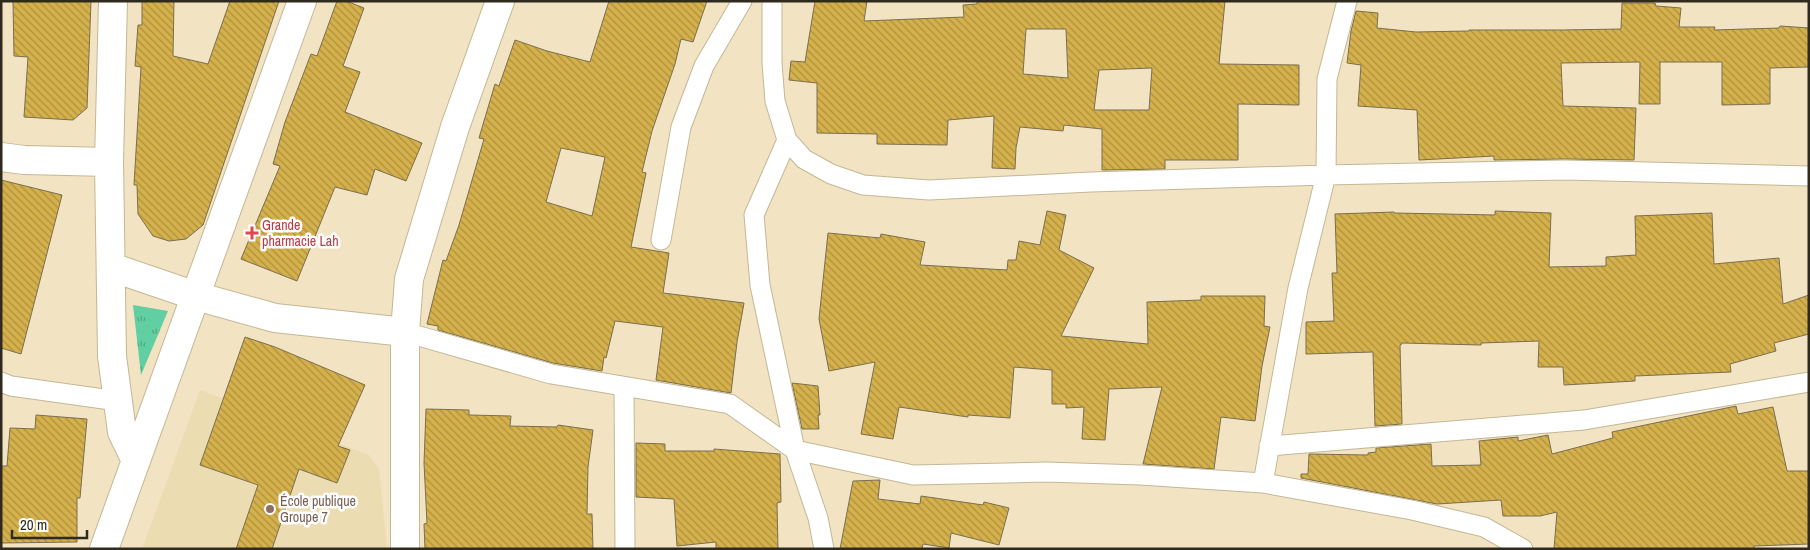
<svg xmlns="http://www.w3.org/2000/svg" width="1810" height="550" font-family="'Archivo Narrow',sans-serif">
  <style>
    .built { fill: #ecdcb2 }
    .grass { fill: url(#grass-tufts) }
    .building { fill: url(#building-back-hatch); stroke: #7a6e4f; fill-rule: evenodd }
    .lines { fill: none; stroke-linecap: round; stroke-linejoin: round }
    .street-casing { stroke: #c3b795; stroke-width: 21 }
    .secondary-casing { stroke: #c3b795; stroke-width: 30 }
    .street { stroke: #fff; stroke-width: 19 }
    .secondary { stroke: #fff; stroke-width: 28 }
    .health-dot { fill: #e0444e; stroke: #fff; stroke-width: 2 }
    .education-dot { fill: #8d6e63; stroke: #fff; stroke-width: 2 }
    .labels { text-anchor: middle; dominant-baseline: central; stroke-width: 5; stroke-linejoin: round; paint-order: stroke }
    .health-label { font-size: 14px; fill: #be3a42; stroke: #fff; text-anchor: start }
    .education-label { font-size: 14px; fill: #785e54; stroke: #fff; text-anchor: start }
  </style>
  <defs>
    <pattern id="grass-tufts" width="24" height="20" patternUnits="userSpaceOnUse" patternTransform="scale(1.25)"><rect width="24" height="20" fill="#61cfa2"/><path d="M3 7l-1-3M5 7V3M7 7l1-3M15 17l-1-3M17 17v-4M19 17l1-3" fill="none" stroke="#50a883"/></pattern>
    <pattern id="building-back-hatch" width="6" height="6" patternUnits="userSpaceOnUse" patternTransform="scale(1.25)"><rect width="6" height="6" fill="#d5b14c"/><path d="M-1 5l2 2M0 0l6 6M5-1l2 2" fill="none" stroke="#ad903f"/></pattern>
  </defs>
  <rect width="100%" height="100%" fill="#f2e4c2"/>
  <path class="built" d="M200,390L369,455L379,469L387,549H142Z"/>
  <path class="grass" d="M133,305L168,311L141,375Z"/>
  <path class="building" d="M13,1H91L87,108L73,120L24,117L28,57L14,56Z
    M142,1H174L173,56L208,64L230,1H279L203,225L186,239L169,241L153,236L138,214L137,185H134L141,67L135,66L138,25H142Z
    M337,1H346L364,8L343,66L360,72L345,112L422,143L406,181L375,169L367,195L335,187L297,281L241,259L280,166L273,164L285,122L311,54L317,56Z
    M609,1H707L693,42L681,39L675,64L652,131L642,172L646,173L631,247L669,253L663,293L744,303L737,342L731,393L656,380L663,327L615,321L606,358L604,357L602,371L553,363L438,330V326L427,324L443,260L446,261L459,225L484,139L479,138L495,84L499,86L515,40L547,51L590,62ZM561,148L605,157L592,216L546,202Z
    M815,1H867L864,21L964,17L963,5L977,4V1H1225L1219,64L1299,65V105L1238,104V160H1165V169L1102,170V129L1064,125L1063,131L1020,127L1016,148L1015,169L992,168L994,116L948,120L947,145L877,144V134L817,133V83L789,80L791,61L805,62ZM1026,29H1066L1068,78L1023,74ZM1152,68L1149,110H1094L1099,70Z
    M1622,3H1655L1656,6L1681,8L1679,27H1715L1714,30L1779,28L1780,26L1809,28V67L1770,68V104L1722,105V62H1660V104H1639L1640,62L1561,63L1563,106L1636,108L1634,160L1565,159L1494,160V156L1419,160L1417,110L1358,106L1361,65L1347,63L1351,31L1356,11L1378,13L1377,28L1416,32L1469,31V30H1563L1621,29Z
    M1,180L62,195L21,354L1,348Z
    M1047,211L1066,215L1059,250L1094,268L1061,336L1148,344L1147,302L1201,300V296H1265L1264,326L1270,327L1262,366L1255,421L1221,417L1214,469L1143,464L1162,387L1109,389L1105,440L1082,439L1084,407L1066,408V404H1052V370L1014,367L1010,418L968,415V417L899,407L893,439L861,434L875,362L829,371L819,319L828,233L880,238L881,234L925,242L920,265L1007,270L1008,260H1016L1019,241L1040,245Z
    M1495,211L1551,213L1549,267L1606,266V257L1636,255L1635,216L1712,213L1714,264L1779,258L1783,304L1809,295V334L1774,343L1776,351L1730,364L1731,372L1635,376V381L1564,385L1563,367H1538L1539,341L1481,343V345L1402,343L1401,345H1400L1402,424L1375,426L1373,352L1306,354V322L1334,321L1332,273H1337L1335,214L1394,212V213L1495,215Z
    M245,337L275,347L365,385L338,446L350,450L337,483L299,469L272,549H236L258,485L200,465Z
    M792,383L818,386L820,415H818L819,429H802Z
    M1736,406L1738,414L1773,407L1787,471H1809V544L1754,546V549H1554L1557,512L1540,516H1503L1501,500L1437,504L1301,478V474H1308L1309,454L1368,455V453L1376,452V448L1431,444L1432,466L1481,465L1479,441L1518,437V441L1548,435L1552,454L1613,438L1612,432Z
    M426,409L469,410V415L511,416L510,426L557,427L558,425L593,430L588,467L587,514H592L593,549H425L424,524L427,523L424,463Z
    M36,415L87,419L80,498H77V542L1,543V466H7L10,428L35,429Z
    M636,443L665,444V451H714V449L780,454L781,502L777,503L778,549H716V542L677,546L674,499L636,497Z
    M880,480L878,499L920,504L921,496L983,505L984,502L1009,508L999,545L951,533L949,548L923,544L922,549H840L853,481Z"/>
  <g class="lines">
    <g class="street-casing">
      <path id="street" d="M772,1V63L775,101L787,140L804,159L831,174L863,185L929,190L1091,182L1326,175L1565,170L1809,176
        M787,140L754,215L760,285L795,450L818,518L824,549
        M661,240L681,127L704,66L742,1
        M405,332L551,374L730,404L795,450L913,475L1046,472L1140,475L1263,483L1412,510L1484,527L1523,549
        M1,382L11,386L118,401
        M624,387L625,549
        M1269,446L1584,420L1809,382
        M1263,483L1298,288L1326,175L1327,79L1347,1"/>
    </g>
    <g class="secondary-casing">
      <path id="secondary" d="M113,1L109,162L112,356L122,432L136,461
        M1,157L24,160L109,162
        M111,267L196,296L275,318L405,332
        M104,549L302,1
        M405,549V332L409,279L455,127L500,1"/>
    </g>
    <use href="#street" class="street"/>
    <use href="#secondary" class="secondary"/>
  </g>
  <path class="health-dot" d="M249.5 225.5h5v5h5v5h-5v5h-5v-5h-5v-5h5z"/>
  <circle class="education-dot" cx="270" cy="509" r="5"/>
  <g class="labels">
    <g class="health-label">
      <text x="262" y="225">Grande<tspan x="262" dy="16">pharmacie Lah</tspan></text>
    </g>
    <g class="education-label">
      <text x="280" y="501">École publique<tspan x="280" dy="16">Groupe 7</tspan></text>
    </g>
  </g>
  <rect width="1810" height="550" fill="none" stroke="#2f2a1d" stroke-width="5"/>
  <path d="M12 530v8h75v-8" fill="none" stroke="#2f2a1d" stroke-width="2.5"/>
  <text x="20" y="530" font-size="15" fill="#2f2a1d" stroke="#ffffff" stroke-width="4" paint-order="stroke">20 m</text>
</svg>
